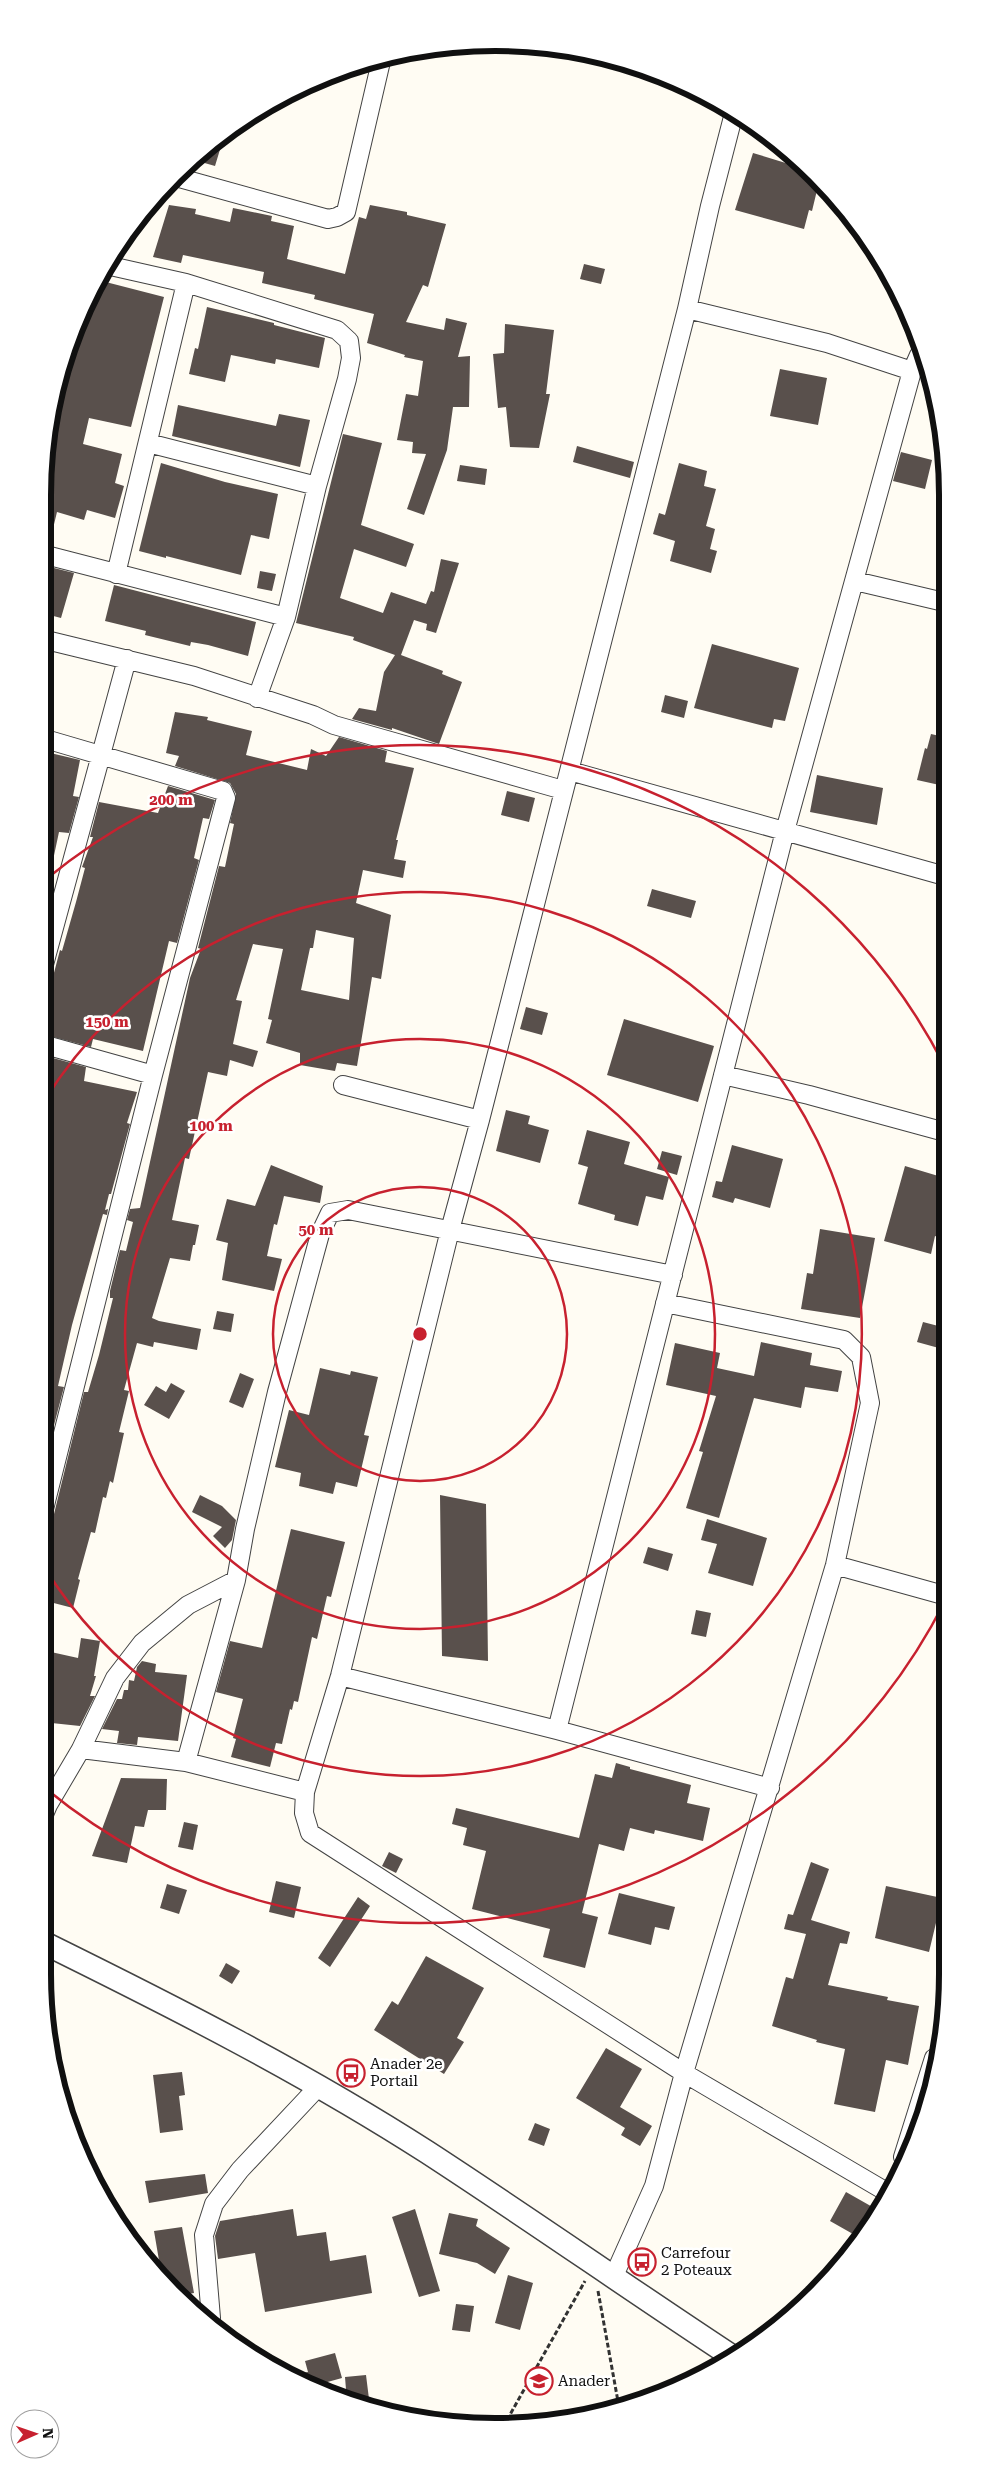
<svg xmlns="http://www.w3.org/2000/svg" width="990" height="2469" font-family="'Roboto Serif',serif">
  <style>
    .building { fill: #59504c; fill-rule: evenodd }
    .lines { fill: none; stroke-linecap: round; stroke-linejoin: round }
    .minor-casing { stroke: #434343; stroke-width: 20 }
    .tertiary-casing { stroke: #434343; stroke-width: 25 }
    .path { stroke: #323232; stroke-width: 3; stroke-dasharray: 5 2.5; stroke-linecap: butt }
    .minor { stroke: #fff; stroke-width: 18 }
    .tertiary { stroke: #fff; stroke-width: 22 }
    .ring { fill: none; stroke: #c7212f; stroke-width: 2.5 }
    .labels { text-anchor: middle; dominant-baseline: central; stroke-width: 5; stroke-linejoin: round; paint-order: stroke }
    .poi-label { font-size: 15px; fill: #101010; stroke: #fff; text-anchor: start }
    .rim { fill: none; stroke: #101010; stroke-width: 6 }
    .centre { fill: #c7212f; stroke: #fff; stroke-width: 2.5 }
    .ring-label { font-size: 15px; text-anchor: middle; font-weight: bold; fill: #c7212f; stroke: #fff; stroke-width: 5; stroke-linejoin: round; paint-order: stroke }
  </style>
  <rect width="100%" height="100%" fill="#fffcf3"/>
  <path class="building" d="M225,133L215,166L194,160L219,136Z
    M753,153L802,168L819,182L812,211L809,210L804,229L735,210Z
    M169,205L196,209L195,214L230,222L233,208L272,216L271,221L294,226L287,259L345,274L359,217L366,219L370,205L407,212V215L446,224L428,287L423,285L406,322L444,330L446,318L467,323L458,357L470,356L469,407H453L447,450L424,515L407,509L426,454L412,453L413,442L397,440L406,394L418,396L423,361L404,357L405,355L367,343L374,314L314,299L315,295L262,283L264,272L183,255L181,263L153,257Z
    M584,264L605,269L601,284L580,279Z
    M98,280L164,297L131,427L89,418L83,444L122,454L115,483L124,486L115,518L87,510L84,520L57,512L49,545L42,544V495L66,350Z
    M207,307L274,323V325L325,338L319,368L276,359L275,364L231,355L225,382L189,374L195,348L198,349Z
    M505,324L554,330L546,394H550L539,448L510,447L506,407L498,408L493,354L504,353Z
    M780,369L827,378L818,425L770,416Z
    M178,405L276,426L279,414L310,420L300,467L172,436Z
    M343,434L382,443L361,525L414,544L406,567L354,549L340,598L383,613L391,592L426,604L431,591L434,592L441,559L459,563L436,633L426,630L427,624L414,620L401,655L443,671L442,674L462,682L439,744L392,728V730L352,719L359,708L376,711L384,672L395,655L353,640L354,637L296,623Z
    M577,446L634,462L630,478L573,462Z
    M901,452L932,460L925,489L893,481Z
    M161,463L225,482L278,494L269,539L251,535L241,575L166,556V558L139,551Z
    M679,463L707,471L704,486L716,489L706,526L715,529L710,549L717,551L711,573L670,561L675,541L653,534L659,513L665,515Z
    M460,465L487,469L485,485L457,481Z
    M42,565L74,573L61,618L42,613Z
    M260,571L276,574L272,591L257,588Z
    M114,585L256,622L248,656L208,645L191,642L190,646L145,635L146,631L105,621Z
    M712,644L799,668L785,721L774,719L772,728L694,708Z
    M665,695L688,701L684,718L661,712Z
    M175,712L208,717L207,720L252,731L246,755L307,770L311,749L326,756L339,737L387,751L385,762L414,768L396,840H398L394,859L406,861L403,878L363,870L356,903L391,915L381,979L372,977L357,1066L337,1063L335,1071L300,1065V1053L266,1043L272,1020L268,1019L283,949L253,944L236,1000L242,1001L233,1044L258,1051L253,1067L230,1060L227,1076L208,1072L189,1159L185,1158L172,1220L199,1225L195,1245H193L190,1261L170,1258L152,1318L159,1321L201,1329L197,1350L154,1342L153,1347L137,1343L124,1390L129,1391L119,1432L124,1433L113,1483L110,1481L106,1498L103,1497L95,1533L91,1532L78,1579L80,1580L73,1608L42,1600V1582L54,1514L84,1392H88L99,1355L113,1298H110V1291L120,1250L126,1251L133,1222L127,1220L130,1209L140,1208L190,978L201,949L198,948L219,866L225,867L234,824L230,823L236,794L230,783L175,766L179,756L166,753ZM316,930L354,938L349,1000L301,990L310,948H313Z
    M931,734L944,737V786L917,780L925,748L927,749Z
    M42,751L80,760L73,796L79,797L69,833L59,832L49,879L42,878Z
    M817,775L883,788L877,825L810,812Z
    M168,786L215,800L209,819L203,818L194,858L199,860L177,943L169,941L143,1051L93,1039L91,1047L42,1034V1025L52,988H50L60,950L62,951L76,902L85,868L82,867L93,837H90L99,802L158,813Z
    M507,791L535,798L529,822L501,815Z
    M652,889L696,901L691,918L647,906Z
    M526,1007L548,1013L542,1035L520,1029Z
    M624,1019L714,1046L698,1102L607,1075Z
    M42,1055L86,1067L84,1081L137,1092L127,1123L130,1124L111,1194H109L105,1210L108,1209L107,1215L103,1214L72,1325L58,1386L64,1387L42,1471Z
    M506,1110L530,1116L528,1124L549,1130L540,1163L496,1151Z
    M587,1130L630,1142L624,1164L669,1177L663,1200L646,1196L638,1226L614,1220L615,1215L578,1204L588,1167L578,1164Z
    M732,1145L783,1159L770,1208L735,1198L733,1203L712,1197L716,1181L722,1182Z
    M662,1151L682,1156L677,1175L657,1169Z
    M271,1165L323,1186L320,1203L284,1196L277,1225L274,1224L267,1256L282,1259L274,1291L222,1280L228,1243L216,1240L227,1199L255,1206Z
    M905,1166L945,1178L946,1215L940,1238L935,1236L931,1254L884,1241Z
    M820,1229L875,1238L860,1318L801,1309L807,1273L813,1274Z
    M217,1311L234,1314L231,1332L213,1329Z
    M923,1322L946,1328V1350L917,1342Z
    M761,1342L812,1353L810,1365L842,1371L838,1392L805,1387L801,1408L754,1398L719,1518L686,1508L703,1452L699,1451L716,1396L666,1385L675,1343L720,1353L717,1368L754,1376Z
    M320,1368L350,1375L351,1371L378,1377L364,1435L369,1436L357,1487L336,1482L333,1494L299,1486L301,1473L275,1467L289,1410L309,1415Z
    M240,1373L254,1379L243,1408L229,1402Z
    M171,1383L185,1391L169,1419L144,1405L156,1386L166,1392Z
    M200,1495L222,1506L236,1520L232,1540L225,1548L213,1536L222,1527L192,1512Z
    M440,1495L486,1504L488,1661L442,1656Z
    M707,1519L767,1538L753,1586L708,1573L717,1544L701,1540Z
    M291,1529L345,1542L331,1597L327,1596L317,1639L312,1637L298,1702L294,1701L292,1710L290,1709L282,1744L276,1743L270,1767L231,1757L236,1739L233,1738L243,1699L216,1692L230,1641L262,1648Z
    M648,1547L673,1554L668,1571L643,1563Z
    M696,1610L711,1613L706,1637L691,1634Z
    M81,1638L100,1641L94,1676H96L90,1696H95L80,1726L42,1722V1650L78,1658Z
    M142,1661L156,1664L155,1672L187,1675L178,1741L138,1737L137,1745L117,1743L119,1731L102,1729L117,1699H122L124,1690H128L129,1680L134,1681L137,1667Z
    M616,1763L630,1767V1769L691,1785L687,1803L710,1808L703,1841L655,1830L654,1834L630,1828L624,1851L599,1844L582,1913L598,1917L585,1968L543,1957L550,1929L472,1909L486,1851L463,1845L467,1828L452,1824L456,1808L579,1838L595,1774L612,1778Z
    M121,1778L167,1779L166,1810H148L144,1827L135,1826L127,1863L92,1856Z
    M184,1822L198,1825L193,1850L178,1847Z
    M389,1852L403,1859L396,1873L382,1866Z
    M811,1862L829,1869L811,1920L850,1932L847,1944L840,1943L828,1985L888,1997L887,2000L919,2006L908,2065L886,2060L875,2112L834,2104L845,2049L816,2042L817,2040L772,2026L786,1977L793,1979L806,1934L784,1929L788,1914L793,1915Z
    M276,1881L301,1887L294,1918L269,1912Z
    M167,1884L187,1890L179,1914L160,1908Z
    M886,1886L942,1898L929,1952L875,1938Z
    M619,1893L675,1907L669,1930L655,1927L651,1945L608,1934Z
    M358,1897L370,1906L330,1967L318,1958Z
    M426,1956L484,1988L457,2038L464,2042L444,2074L374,2030L392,2001L398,2005Z
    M226,1963L240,1971L232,1984L219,1976Z
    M606,2048L642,2069L620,2107L652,2126L640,2146L621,2135L625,2128L576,2098Z
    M182,2072L185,2095L179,2096L183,2130L160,2133L153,2075Z
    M535,2123L550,2129L544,2146L528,2140Z
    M205,2174L208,2193L149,2203L145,2181Z
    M846,2192L876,2209L860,2238L830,2221Z
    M293,2209L297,2236L326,2232L330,2261L366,2255L372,2293L265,2312L255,2253L218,2259L215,2236L220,2221Z
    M415,2209L440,2291L419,2297L392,2217Z
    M449,2213L478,2219L476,2226L510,2248L495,2274L477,2263L439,2254Z
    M182,2227L194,2293L182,2295L162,2278L154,2231Z
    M508,2275L533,2283L520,2330L495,2323Z
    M456,2304L474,2306L470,2332L452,2330Z
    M335,2353L342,2378L313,2386L290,2375L308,2372L305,2361Z
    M366,2375L370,2407L347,2402L345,2377Z"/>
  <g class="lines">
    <g class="minor-casing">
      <path id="minor" d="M176,177L328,219L337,217L346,212L382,57
        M106,265L186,283L337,330L349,341L351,358L347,379L317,486L286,617L257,698
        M687,309L710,206L734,113
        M148,443L317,486
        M42,554L286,617
        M116,574L186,283
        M855,581L944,602
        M42,639L194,676L313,715L334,725L563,790
        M42,738L223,791L226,798L153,1075L42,1517
        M570,771L945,876
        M42,972L127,659
        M42,1044L153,1075
        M723,1075L809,1095L945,1132
        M343,1085L480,1120
        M835,1565L947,1596
        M340,1676L557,1730L770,1788
        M557,1730L785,831L912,371L919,355
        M81,1749L186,1762L305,1792
        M186,1762L236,1580L245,1529L277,1392L320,1234L330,1213L348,1210L673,1275
        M42,1819L48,1805L81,1749L115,1678L142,1643L188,1605L236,1580
        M903,2157L934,2058
        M885,2191L684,2073L310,1833L304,1813L305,1792L340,1676L450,1230L480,1120L687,309L827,343L912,371
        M613,2278L654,2186L684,2073L835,1565L870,1403L861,1357L844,1340L665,1303
        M211,2318L204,2235L214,2204L240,2170L318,2087"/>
    </g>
    <g class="tertiary-casing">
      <path id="tertiary" d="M42,1942C174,2007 304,2073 427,2152C530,2219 631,2290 733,2357"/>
    </g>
    <path class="path" d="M598,2291L619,2407
      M507,2420L585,2281"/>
    <use href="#minor" class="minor"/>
    <use href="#tertiary" class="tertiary"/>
  </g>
  <g class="ring">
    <circle cx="420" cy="1334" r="147"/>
    <circle cx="420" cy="1334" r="295"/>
    <path d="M43 1103A442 442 0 1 1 43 1565"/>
    <path d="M945 1601A589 589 0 0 1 45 1788M45 880A589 589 0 0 1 945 1067"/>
  </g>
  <defs>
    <g id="bus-ring" transform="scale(1.4375)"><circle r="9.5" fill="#fff" stroke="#c7212f" stroke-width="1.5"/><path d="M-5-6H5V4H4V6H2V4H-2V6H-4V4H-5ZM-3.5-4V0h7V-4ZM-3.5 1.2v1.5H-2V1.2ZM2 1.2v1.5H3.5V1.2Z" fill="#c7212f"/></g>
    <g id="school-ring" transform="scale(1.4375)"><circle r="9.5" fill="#fff" stroke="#c7212f" stroke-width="1.5"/><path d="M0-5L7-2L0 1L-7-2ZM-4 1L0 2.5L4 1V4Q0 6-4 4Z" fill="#c7212f"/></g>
  </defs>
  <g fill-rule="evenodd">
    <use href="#bus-ring" x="351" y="2073"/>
    <use href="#bus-ring" x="642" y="2262"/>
    <use href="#school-ring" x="539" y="2381"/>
  </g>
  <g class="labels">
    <g class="poi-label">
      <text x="370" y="2064">Anader 2e<tspan x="370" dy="17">Portail</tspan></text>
      <text x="661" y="2253">Carrefour<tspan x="661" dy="17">2 Poteaux</tspan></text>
      <text x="558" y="2381">Anader</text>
    </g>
  </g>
  <path d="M0 0H990V2469H0ZM495 51H495A444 444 0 0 1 939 495V1974A444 444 0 0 1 495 2418H495A444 444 0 0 1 51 1974V495A444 444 0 0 1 495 51Z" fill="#fff" fill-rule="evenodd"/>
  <path class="rim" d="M495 51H495A444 444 0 0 1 939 495V1974A444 444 0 0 1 495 2418H495A444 444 0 0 1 51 1974V495A444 444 0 0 1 495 51Z"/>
  <circle cx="420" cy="1334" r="8" class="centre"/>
  <g class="ring-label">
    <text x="171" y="805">200 m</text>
    <text x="107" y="1027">150 m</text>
    <text x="211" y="1131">100 m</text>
    <text x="316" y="1235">50 m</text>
  </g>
  <g transform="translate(35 2434) rotate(88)"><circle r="24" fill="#ffffff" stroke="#9f9f9f"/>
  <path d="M0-4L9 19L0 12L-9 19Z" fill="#c7212f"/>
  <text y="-8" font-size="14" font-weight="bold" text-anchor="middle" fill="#101010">N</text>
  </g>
</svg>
